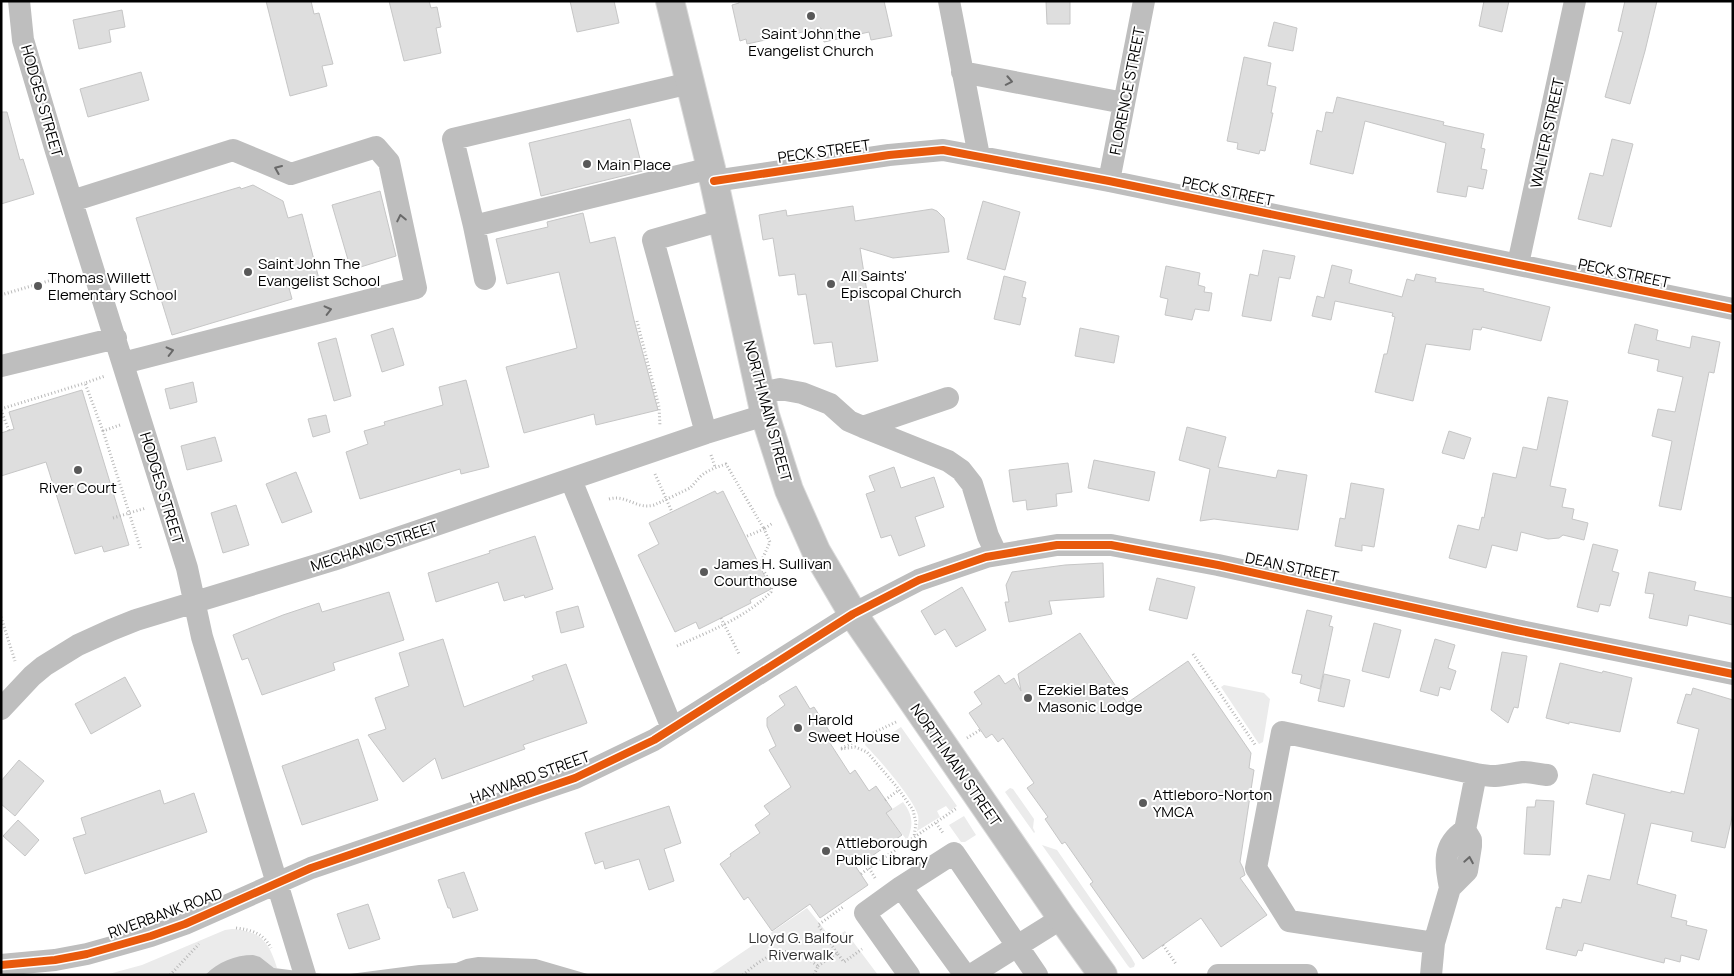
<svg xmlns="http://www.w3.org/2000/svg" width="1734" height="976" font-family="Manrope,sans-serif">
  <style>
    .green { fill: #ebebeb }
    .water { fill: #bdbdbd }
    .building { fill: #dedede; stroke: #c6c6c6 }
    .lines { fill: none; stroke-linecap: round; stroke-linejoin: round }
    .major-casing { stroke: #dbdbdb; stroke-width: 30 }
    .path { stroke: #b9b9b9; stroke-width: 3; stroke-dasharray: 1 2.5; stroke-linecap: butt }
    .minor { stroke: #bebebe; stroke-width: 22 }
    .major { stroke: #bebebe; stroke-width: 28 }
    .cycleway-casing { stroke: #fff; stroke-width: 11 }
    .cycleway { stroke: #e8590c; stroke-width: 8 }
    .oneway { stroke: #686868 }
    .poi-dot { fill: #595959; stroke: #fff; stroke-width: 2 }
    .labels { text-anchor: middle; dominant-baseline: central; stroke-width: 4; stroke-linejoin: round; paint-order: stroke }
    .poi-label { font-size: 15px; fill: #000; stroke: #fff; text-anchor: start }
    .street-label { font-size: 15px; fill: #000; stroke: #fff }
    .park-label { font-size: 15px; fill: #313131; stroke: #fff }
  </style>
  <rect width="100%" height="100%" fill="#fff"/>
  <path class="green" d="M1224,685L1264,693L1270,699L1263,742L1259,744L1221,687Z
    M901,727L957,806L950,811L946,806L937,811L940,817L917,831C918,826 919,820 918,815C913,798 879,759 865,745L866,742L871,739L886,737Z
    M1010,788L1013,789L1034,819L1033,828L1035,832L1034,833L1005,792Z
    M903,802C912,814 914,823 908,838L906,839L886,813Z
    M964,816L976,835L965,842H961L949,825Z
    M1042,845L1057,850L1131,957L1135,964L1134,967L1130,968L1128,966Z
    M807,908L832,939L845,931L878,975H709Z
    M232,929C261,931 269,942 277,968H274L260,957L209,971L205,975H105L142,965L225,930Z"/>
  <path class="water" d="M253,955L260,957L274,968L330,975H205C218,962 235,955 253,955Z
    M478,957L536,959L591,975H342L419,965L456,963L466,959Z"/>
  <path class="building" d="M266,1H311L314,14L319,13L333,64L322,66L327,86L290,96Z
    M389,1H429L431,8L437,7L441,27L436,28L441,53L404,61Z
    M570,1H614L619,23L577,32Z
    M739,1H884L892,36L871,40L869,32L824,42L821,28L747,44L746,39L740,41L732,5L739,3Z
    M1046,1H1070V24H1047Z
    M1484,1H1509L1502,32L1479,26Z
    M1625,1H1657L1645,51L1630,104L1605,97L1623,32L1618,31Z
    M122,10L125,27L109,30L111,42L79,49L73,20Z
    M1274,22L1297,28L1293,51L1268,46Z
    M1244,57L1271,63L1267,85L1276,87L1271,113H1273L1265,151L1260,150L1259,154L1237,149L1238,143L1227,141Z
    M141,72L149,100L88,117L80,89Z
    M1337,97L1444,122L1443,125L1484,134L1481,148L1485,149L1481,169L1487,170L1483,189L1468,186L1466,197L1437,192L1446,143L1365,121L1353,174L1310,164L1317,130L1322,132L1326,112L1333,113Z
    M1,112H7L20,160L23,159L34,194L1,204Z
    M630,119L643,171L541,196L529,143Z
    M1612,139L1633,144L1611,227L1578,219L1590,173L1603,176Z
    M253,185L283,201L288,218L302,214L319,279L289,288L292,299L172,335L136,218L240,187L241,189Z
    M380,191L396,256L351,270L332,205Z
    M983,201L1020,212L1005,270L967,259Z
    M853,206L855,221L932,209L937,211L944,218L949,252L893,258L860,248L878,361L836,367L832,342L814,344L806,294L798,295L795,274L779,276L773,238L763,240L759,215L786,210L787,216Z
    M583,213L590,243L615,237L634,320L658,410L596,425L594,414L524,433L506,367L577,348L559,272L507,284L496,239L548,227L547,222Z
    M1263,250L1295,256L1290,279L1279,277L1271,321L1242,316L1250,274L1258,276Z
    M1332,265L1352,270L1349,283L1402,297L1407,279L1414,281L1416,274L1436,278L1435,282L1484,289L1483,291L1550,307L1541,341L1482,327L1481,330L1473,329L1470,350L1426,344L1413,401L1375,392L1384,354H1387L1395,317L1392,316L1393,313L1335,301L1331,320L1312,316L1317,296L1324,298Z
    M1166,266L1200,273L1198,285L1205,287L1204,292L1212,293L1209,311L1195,309L1192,320L1165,315L1168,299L1160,297Z
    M1004,276L1026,282L1022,297L1026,298L1020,325L994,319Z
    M1635,324L1658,330L1656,340L1690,348L1692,336L1720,342L1714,373L1709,372L1681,510L1659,506L1672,441L1652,436L1658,409L1675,412L1683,377L1657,371L1659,360L1628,353Z
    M393,328L404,365L382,372L371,335Z
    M1080,328L1119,336L1114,363L1075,356Z
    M336,338L351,396L334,401L318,343Z
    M466,380L489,467L461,474L460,469L360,499L346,452L368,444L364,431L385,425L384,422L443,405L439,387Z
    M193,382L197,402L170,409L165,389Z
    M82,390L129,545L104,552L102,546L75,554L46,462L1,476V433L14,429L9,412Z
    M1548,397L1568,401L1550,486L1566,489L1562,507L1574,509L1572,519L1588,523L1584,540L1563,535L1559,538L1548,539L1521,532L1517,551L1492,545L1486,568L1449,558L1458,525L1479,530L1482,517L1484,518L1493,473L1516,478L1523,447L1537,450Z
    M326,415L330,432L313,437L308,419Z
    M1187,427L1226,437L1218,467L1276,478L1278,470L1307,475L1298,530L1214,519L1200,521L1210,469L1179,460Z
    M1449,431L1471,438L1464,459L1442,453Z
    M215,437L222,461L187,470L181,446Z
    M1094,460L1155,472L1149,501L1088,488Z
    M1068,463L1072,492L1056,494L1057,506L1027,510L1026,500L1013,502L1009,470Z
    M894,467L901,488L934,477L944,507L915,517L925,546L899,556L891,535L881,538L866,494L875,491L869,476Z
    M296,472L312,512L282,523L266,484Z
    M1351,483L1384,489L1374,547L1362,545V551L1335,546L1340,518L1345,519Z
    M715,491L717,494L723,491L771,589L750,600L751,603L699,629L696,622L675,632L638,555L659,544L649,523Z
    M236,505L249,545L223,553L211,513Z
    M535,536L553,589L525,598L524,595L504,601L498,582L436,602L428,573L490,553L489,551Z
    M1593,544L1618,550L1612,571L1619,573L1610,606L1600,604L1598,612L1577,607Z
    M1103,563L1104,597L1049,601L1052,614L1009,622L1005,602H1009L1006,585L1012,572L1065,565Z
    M1649,572L1696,582L1694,590L1733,598V625L1689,615L1687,626L1649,618L1654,594L1645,593Z
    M1157,578L1195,587L1187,619L1149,610Z
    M962,587L986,630L956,647L945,629L935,635L921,611Z
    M389,592L404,640L333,663L335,670L262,695L248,658L242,660L233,635L283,615L319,603L322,612Z
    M578,606L584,627L561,633L556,612Z
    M1307,610L1332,616L1329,626L1333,627L1320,689L1300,683L1302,675L1292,673Z
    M1374,623L1401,630L1389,678L1362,671Z
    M1080,633L1127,703L1188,661L1251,753L1249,768L1254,770L1240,862L1243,868L1245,875L1240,878L1267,915L1221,947L1201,918L1143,959L1090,884L1093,882L1065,842L1062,844L1045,819L1048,817L1027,788L1034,783L1003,738L998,742L992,734L986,738L969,713L982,704L974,692L999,675L1005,684L1014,678L1021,691L1018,674Z
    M443,639L464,707L534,680L532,676L566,664L587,723L523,745L525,749L442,779L435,758L403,782L368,735L386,729L375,698L409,686L399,653Z
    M1435,639L1455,645L1448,668L1456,671L1450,690L1440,687L1438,696L1420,691Z
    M1502,652L1527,656L1518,708L1514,707L1508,723L1491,710Z
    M1560,663L1602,673L1603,671L1632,678L1620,732L1569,722V724L1546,718Z
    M1324,674L1350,680L1344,707L1318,701Z
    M125,677L141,706L91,734L75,704Z
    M796,686L810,709L814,707L833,737L828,740L850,774L855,770L869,791L876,786L892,809L886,813L902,835L856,867L868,885L820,918L810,904L772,931L748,897L744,900L720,864L731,856L730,854L760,833L755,825L770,814L764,806L791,787L769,750L776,746L767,726V718L785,705L779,696Z
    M1693,688L1733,700V813L1725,848L1691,841L1693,832L1651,823L1637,884L1676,895L1671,917L1687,921L1686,925L1707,930L1699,960L1681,955L1680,962L1665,958L1664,963L1584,943L1582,951L1578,950L1576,956L1546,949L1556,907L1561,908L1563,899L1581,903L1588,875L1610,880L1625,814L1586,804L1593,774L1671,793V791L1684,794L1699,729L1677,723L1686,694L1691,695Z
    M358,739L378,800L302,825L282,766Z
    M19,760L44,781L15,816L1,804V781Z
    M160,790L164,804L194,793L207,832L85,874L73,838L86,834L81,818Z
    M1536,800L1554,801L1550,855L1524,854L1527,807H1535Z
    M669,806L681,843L664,849L674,881L649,890L639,859L605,869L603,861L595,864L585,833Z
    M18,820L39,840L25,856L3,836Z
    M464,872L478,910L453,918L450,908H448L438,880Z
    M368,904L380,939L349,949L337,914Z"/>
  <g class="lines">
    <g class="major-casing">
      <path id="major" d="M670,1L711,168L765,415L789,490L816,551L853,614L1062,918L1103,975"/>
    </g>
    <path class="path" d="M1,295L72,274
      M637,321L659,407L660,426
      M1,409L85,383
      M1,410L9,431
      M120,425L103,431L141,550
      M103,431L85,383L105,376
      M711,455L715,467
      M655,474L672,512
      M609,499C627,494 636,510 654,505C659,503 686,490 690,488C694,484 697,480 701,476C708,470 717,467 726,464L764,529L773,523
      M113,518L146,508
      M1,617L15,661
      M721,618L739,654
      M677,646C710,631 745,618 771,592L772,586L760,564L770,542L764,529L745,537
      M1193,654L1256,746
      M896,722L840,749L855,747L867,752L897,787L913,810L916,823L914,837
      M967,738L980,730
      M885,800L899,790
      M936,823L943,833
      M861,874L869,868
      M875,878L869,868L957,808
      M236,928C252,930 263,933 271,948
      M1163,945L1176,964
      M837,953L818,925L843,907
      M818,966L837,953L844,962L862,949
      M170,975L199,944
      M743,975C757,963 777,946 797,953C805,955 812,962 818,966L814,975"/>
    <path class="minor" d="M19,1L23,40L56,151L187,568L202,637L305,975
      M949,1L979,156
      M962,72L1124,103
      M690,83L453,139L474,226L711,168
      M714,181L889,155L943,150L1109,181L1733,309
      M1109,181L1144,1
      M72,201L233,150L291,174L376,147L389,162L416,288L123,363
      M474,226L485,279
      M1518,264L1575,1
      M1,366L116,338
      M760,393L780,389L802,393L830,404L849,421L863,427L948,398
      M863,427L948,461L961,470L972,484L988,536L997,555
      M706,433L653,240L723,220
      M571,480L672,728
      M1,709L32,676L44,666L78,645L111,630L136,620L333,560L706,433L765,415
      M1476,774C1498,778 1502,775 1523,772C1530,772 1539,774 1547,775
      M901,887L865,913L909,975
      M1434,943L1450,888
      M1,965L55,960L87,954L151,936L185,924L311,868L575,778L654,740L853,614L919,580L986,557L1057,545H1111L1218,565L1516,630L1733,674
      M965,975L901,887L954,853L1037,975
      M971,975L1062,918
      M1218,975H1307
      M1431,975L1434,943L1289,921L1256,868L1282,732L1476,774L1465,830L1471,840V846L1467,871L1450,888C1445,864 1442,845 1465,830"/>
    <use href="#major" class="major"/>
    <g class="cycleway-casing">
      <path id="cycleway" d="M714,181L889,155L943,150L1109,181L1733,309
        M1,965L55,960L87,954L151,936L185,924L311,868L575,778L654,740L853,614L919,580L986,557L1057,545H1111L1218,565L1516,630L1733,674"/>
    </g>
    <use href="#cycleway" class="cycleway"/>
  </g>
  <defs><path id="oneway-chevron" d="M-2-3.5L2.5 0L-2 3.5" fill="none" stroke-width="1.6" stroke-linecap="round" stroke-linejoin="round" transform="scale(1.25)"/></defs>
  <g class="oneway">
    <use href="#oneway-chevron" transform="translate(1009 81) rotate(11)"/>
    <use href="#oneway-chevron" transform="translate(278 169) rotate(-157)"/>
    <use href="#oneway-chevron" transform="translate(401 218) rotate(-102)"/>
    <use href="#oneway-chevron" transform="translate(328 310) rotate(-14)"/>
    <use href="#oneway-chevron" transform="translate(170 351) rotate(-14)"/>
    <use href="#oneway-chevron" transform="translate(1469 860) rotate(-80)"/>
  </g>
  <g class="poi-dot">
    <circle cx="811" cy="16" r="5"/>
    <circle cx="587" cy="164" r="5"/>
    <circle cx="248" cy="272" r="5"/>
    <circle cx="831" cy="284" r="5"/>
    <circle cx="38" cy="286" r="5"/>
    <circle cx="78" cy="470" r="5"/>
    <circle cx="704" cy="572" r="5"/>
    <circle cx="1028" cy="698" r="5"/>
    <circle cx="798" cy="728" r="5"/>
    <circle cx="1143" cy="803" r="5"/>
    <circle cx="826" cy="851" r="5"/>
  </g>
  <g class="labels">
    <g class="poi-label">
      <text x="811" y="33" text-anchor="middle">Saint John the<tspan x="811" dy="17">Evangelist Church</tspan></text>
      <text x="597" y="164">Main Place</text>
      <text x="258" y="263">Saint John The<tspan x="258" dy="17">Evangelist School</tspan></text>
      <text x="841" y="275">All Saints'<tspan x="841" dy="17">Episcopal Church</tspan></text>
      <text x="48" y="277">Thomas Willett<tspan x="48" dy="17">Elementary School</tspan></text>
      <text x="78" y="487" text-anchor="middle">River Court</text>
      <text x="714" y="563">James H. Sullivan<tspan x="714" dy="17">Courthouse</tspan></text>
      <text x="1038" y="689">Ezekiel Bates<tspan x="1038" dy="17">Masonic Lodge</tspan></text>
      <text x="808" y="719">Harold<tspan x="808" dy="17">Sweet House</tspan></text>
      <text x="1153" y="794">Attleboro-Norton<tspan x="1153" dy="17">YMCA</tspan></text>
      <text x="836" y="842">Attleborough<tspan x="836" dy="17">Public Library</tspan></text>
    </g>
    <g class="street-label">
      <text transform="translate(1127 91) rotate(-79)">FLORENCE STREET</text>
      <text transform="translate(42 101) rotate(74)">HODGES STREET</text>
      <text transform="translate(1547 133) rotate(-78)">WALTER STREET</text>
      <text transform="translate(824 151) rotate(-8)">PECK STREET</text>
      <text transform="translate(1228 191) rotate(12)">PECK STREET</text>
      <text transform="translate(1624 273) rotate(12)">PECK STREET</text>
      <text transform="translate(768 411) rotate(75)">NORTH MAIN STREET</text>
      <text transform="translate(162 488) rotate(73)">HODGES STREET</text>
      <text transform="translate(374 546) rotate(-18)">MECHANIC STREET</text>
      <text transform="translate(1292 567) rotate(12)">DEAN STREET</text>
      <text transform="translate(956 765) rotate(55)">NORTH MAIN STREET</text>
      <text transform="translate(530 777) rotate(-20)">HAYWARD STREET</text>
      <text transform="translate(165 913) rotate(-20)">RIVERBANK ROAD</text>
    </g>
    <g class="park-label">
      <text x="801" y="937">Lloyd G. Balfour<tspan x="801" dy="17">Riverwalk</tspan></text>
    </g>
  </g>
  <rect width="1734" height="976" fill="none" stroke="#000000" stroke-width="5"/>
</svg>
